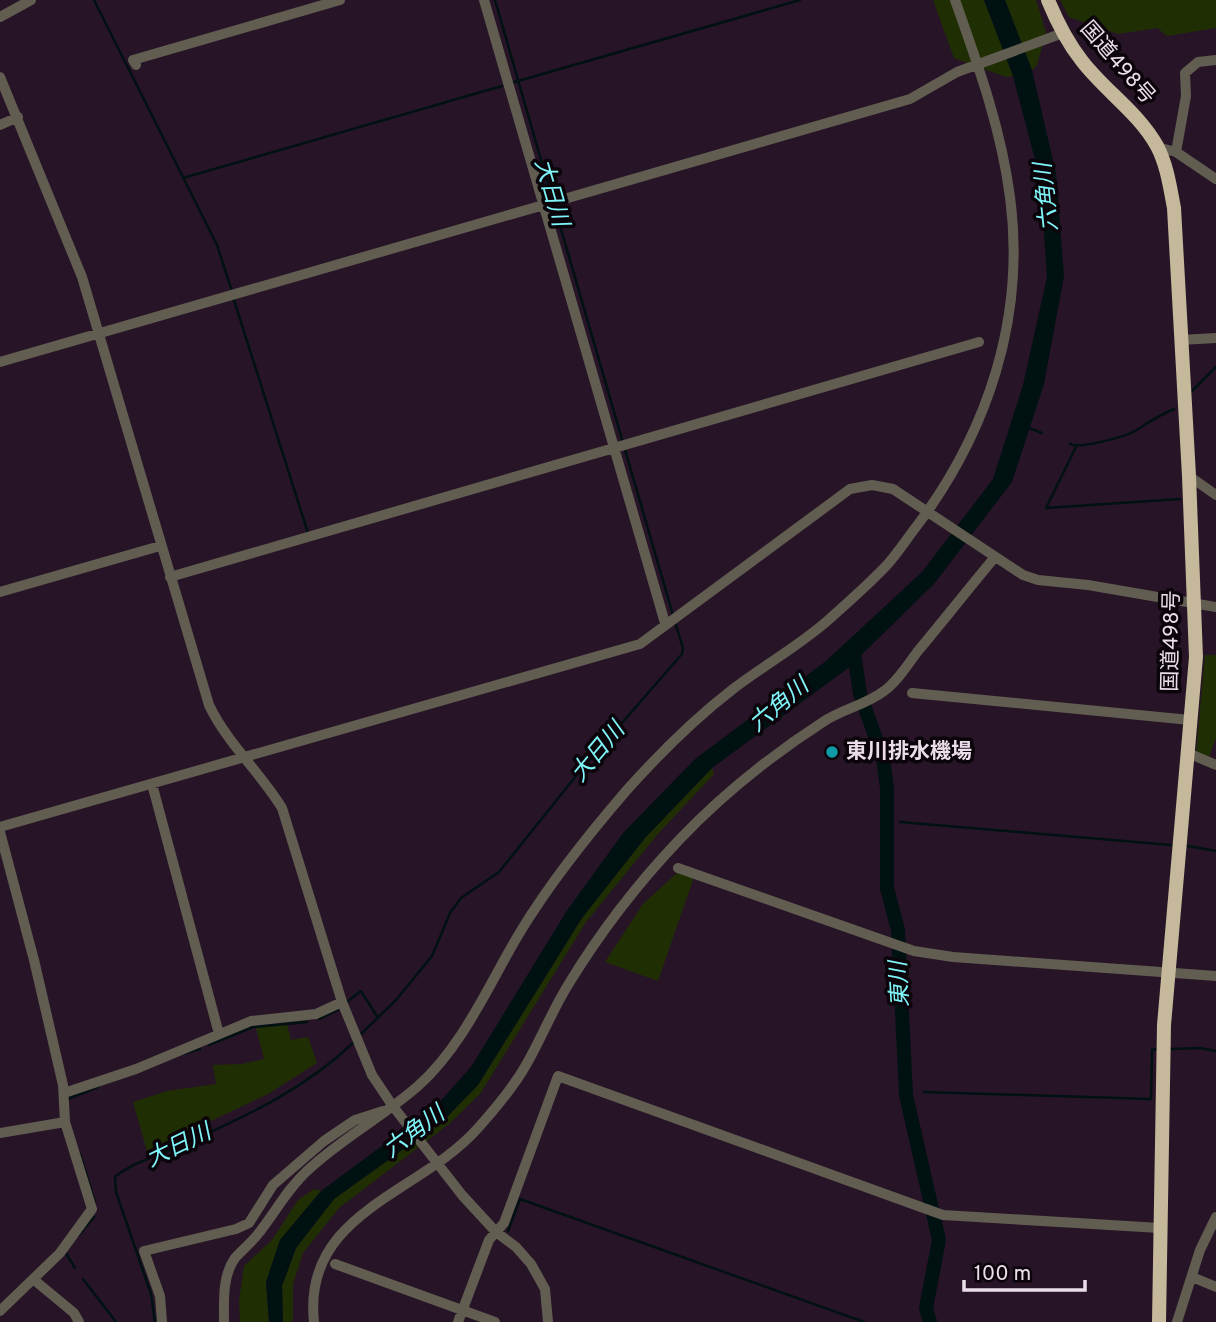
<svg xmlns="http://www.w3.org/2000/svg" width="1216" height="1322" font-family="Overpass,'Noto Sans JP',sans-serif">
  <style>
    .green { fill: #202f03 }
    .water { fill: #001112 }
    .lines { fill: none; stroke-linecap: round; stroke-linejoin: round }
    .stream { stroke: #001112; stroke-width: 2.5 }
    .river { stroke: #001112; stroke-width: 14 }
    .minor { stroke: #625d51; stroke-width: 10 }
    .highway { stroke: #c6b89a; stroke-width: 14 }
    .culture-dot { fill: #0f9aa8; stroke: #0b050b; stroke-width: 2.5 }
    .labels { text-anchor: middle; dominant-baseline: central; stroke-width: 7; stroke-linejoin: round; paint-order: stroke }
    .street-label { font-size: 21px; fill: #ebdeea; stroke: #0b050b }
    .poi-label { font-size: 21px; font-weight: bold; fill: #ebdeea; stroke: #0b050b; text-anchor: start }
    .water-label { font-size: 23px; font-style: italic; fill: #7ff6f9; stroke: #0b050b }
  </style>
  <rect width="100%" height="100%" fill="#271527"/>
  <path class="green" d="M933,0H984L1013,76L1006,77L954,58Z
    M1005,0H1036L1046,32L1037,65L1032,70Z
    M1060,0H1216V28L1167,36L1157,28L1118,34L1069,17Z
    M1205,655H1216V738L1209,757L1196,753Z
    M712,768L714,774L657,835L586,922L480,1094L449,1124L339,1208L303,1253L293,1284V1319L291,1322H283L282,1286L296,1248L334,1199L444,1120L478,1085L582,918L645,838Z
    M679,871L694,877L658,981L605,962L643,904Z
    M287,1025L291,1040L308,1037L317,1063L268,1094L147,1151L133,1102L167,1091L216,1084L213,1065L242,1064L264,1059L256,1028Z
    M314,1189L321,1191L280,1240L266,1282L269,1322H240L239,1301L244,1266L272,1240L298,1200Z"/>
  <path class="water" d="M984,0H1005L1032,70L1056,173L1064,276L1044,384L1012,482L934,584L847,669L712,768L645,838L582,918L478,1085L444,1120L334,1199L296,1248L282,1286L283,1322H269L266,1282L280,1240L321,1191L437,1105L471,1067L566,912L623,833L695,759L826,661L922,572L993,479L1023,385L1047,277L1040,179L1013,76Z"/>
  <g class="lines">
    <path class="stream" d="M94,0L217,245L232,291
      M495,0L552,198
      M511,83L800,0
      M183,178L502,86
      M554,205L673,615
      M234,300L308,533
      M1191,392L1216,367
      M1029,428L1042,433
      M1070,444C1081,449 1124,437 1135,431C1148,423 1159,415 1174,409
      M1076,447L1046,508L1180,499
      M850,753L877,741
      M900,822L1171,845
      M1188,846L1216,851
      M348,1001L361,991L378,1018
      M319,1019L338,1010
      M358,1037L396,1000L432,956L450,913L461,898L499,872L580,771L682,654L683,648L675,622
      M209,1045L253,1027L307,1022
      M1171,1049L1200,1048L1216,1051
      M183,1054L200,1049
      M924,1092L1151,1099L1152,1050L1157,1049
      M68,1099L98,1087
      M80,1154L95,1202
      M508,1231L520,1199L864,1322
      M79,1235L94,1217
      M66,1251L65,1252L75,1268
      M83,1279L116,1322
      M155,1322L151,1294L116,1192L115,1177C132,1162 158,1156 178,1147C243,1117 302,1092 354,1042"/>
    <path class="river" d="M853,646L860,694L883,758L887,788V888L898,930L906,1095L939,1240L926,1308L930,1322"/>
    <path class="minor" d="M484,0L665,623
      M0,17L31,0
      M136,65L133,60L340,0
      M0,77L82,277L209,705C227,743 260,772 282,808L342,1002L372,1075L392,1105L462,1195L496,1232L516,1247L531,1264L545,1289L548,1322
      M0,125L18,117
      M1157,147L1176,152L1216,179
      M1176,152L1186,96L1185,73L1198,62L1216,60
      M1180,340L1216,338
      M0,362L910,99L957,72L1063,33
      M1189,476L1216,495
      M170,577L979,342
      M0,592L160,546
      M912,693L1190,720
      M1188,753L1216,765
      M152,784L219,1034
      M0,827L640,644L850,489L872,485L893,489L1023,575L1038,580L1088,585L1216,607
      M0,832L34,960L63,1085L65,1122L92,1209L60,1253L0,1311
      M678,868L914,951L953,957L1216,976
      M64,1093L136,1069L251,1021L316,1014L342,1002
      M0,1133L65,1122
      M335,1264L495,1322
      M1192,1277L1216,1287
      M33,1279L74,1313L79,1322
      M162,1322L160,1296L144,1251L236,1229L249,1223L273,1185L324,1141L355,1120L383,1111
      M224,1322C224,1302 222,1276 235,1258C242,1250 251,1243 258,1234C275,1213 287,1189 308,1170C342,1138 384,1116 418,1086C465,1044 490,981 522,929C552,880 589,834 626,791C659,754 693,720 733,689C763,666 797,647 826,622C846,604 867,586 886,566C897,554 906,540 916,527C988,432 1026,317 1010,197C1001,128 978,65 955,0
      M314,1322C302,1212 420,1194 478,1128C496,1108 513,1088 526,1065C541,1039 552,1011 568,985C599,934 638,883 680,839C722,795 772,755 823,722C842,709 866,705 884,691C897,682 908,664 918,651C944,620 969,588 995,557
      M458,1322L489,1240L504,1223L558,1076L943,1215L1160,1228
      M1177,1322L1200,1250L1216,1217"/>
    <path class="highway" d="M1048,0C1057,22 1067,42 1082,61C1105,91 1138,112 1157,146C1167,165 1170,187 1174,208L1189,476L1196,657L1164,1025L1159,1322"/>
  </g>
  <circle class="culture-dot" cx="832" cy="752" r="7"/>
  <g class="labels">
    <g class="street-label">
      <text transform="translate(1117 63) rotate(49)">国道498号</text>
      <text transform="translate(1172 641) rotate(-89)">国道498号</text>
    </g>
    <g class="poi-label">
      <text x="846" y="752">東川排水機場</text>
    </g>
    <g class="water-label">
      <text transform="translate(550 193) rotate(74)">大日川</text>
      <text transform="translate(1048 197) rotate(-96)">六角川</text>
      <text transform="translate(780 706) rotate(-40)">六角川</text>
      <text transform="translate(599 753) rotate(-50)">大日川</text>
      <text transform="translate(901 984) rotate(-93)">東川</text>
      <text transform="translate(415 1133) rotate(-37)">六角川</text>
      <text transform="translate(179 1147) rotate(-26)">大日川</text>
    </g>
  </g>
  <path d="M964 1280v10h121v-10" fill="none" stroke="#ebdeea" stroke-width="3.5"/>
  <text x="974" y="1280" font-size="21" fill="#ebdeea" stroke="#0b050b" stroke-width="5" paint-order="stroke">100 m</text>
</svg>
